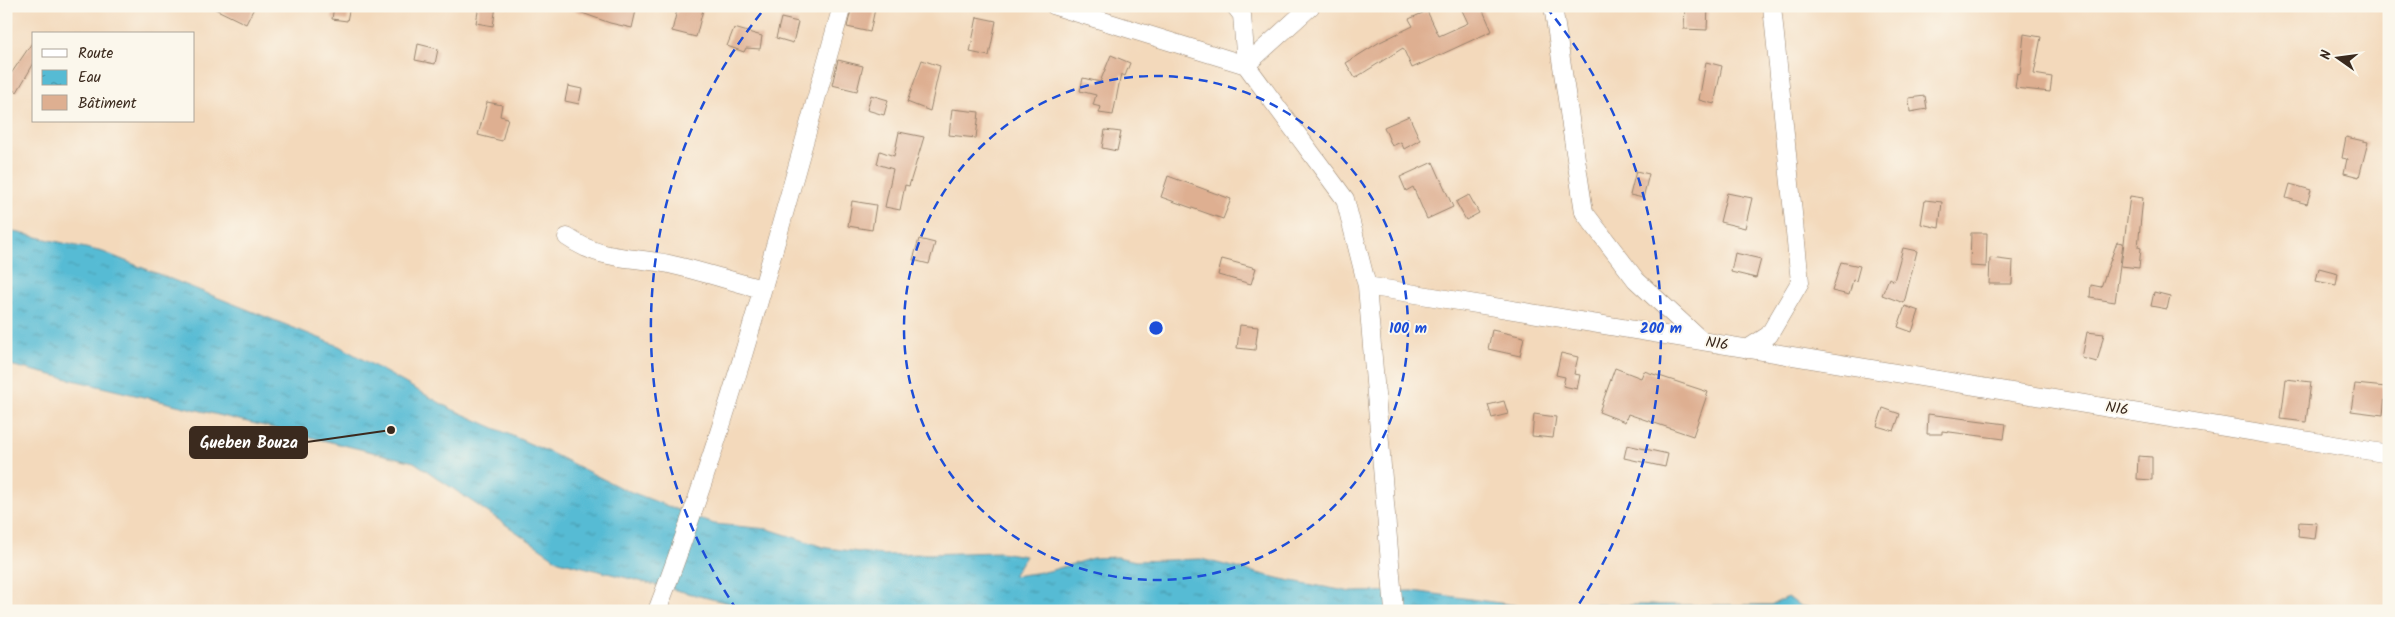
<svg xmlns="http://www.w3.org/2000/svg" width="2395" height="617" font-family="Kalam,sans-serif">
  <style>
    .water { fill: url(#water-ripples); stroke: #487279 }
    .building { fill: #deaf91 }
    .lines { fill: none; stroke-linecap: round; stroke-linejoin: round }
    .minor-casing { stroke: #97826c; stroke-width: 19 }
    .minor { stroke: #fff; stroke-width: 18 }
    .ring { fill: none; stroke: #1d4ed8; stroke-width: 2.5; stroke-dasharray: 9 6 }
    .labels { text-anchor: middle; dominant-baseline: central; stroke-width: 4; stroke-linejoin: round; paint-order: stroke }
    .street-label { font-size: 15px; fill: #3b2a1e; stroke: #fbf7ec }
    .centre { fill: #1d4ed8; stroke: #fbf7ec; stroke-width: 2.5 }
    .ring-label { font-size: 15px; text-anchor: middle; font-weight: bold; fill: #1d4ed8; stroke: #fbf7ec; stroke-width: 4; stroke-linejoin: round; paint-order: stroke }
    .leader { fill: none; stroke: #3b2a1e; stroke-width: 2 }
    .callout-dot { fill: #3b2a1e; stroke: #fbf7ec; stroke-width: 2 }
    .callout { fill: #3b2a1e; stroke: #3b2a1e; stroke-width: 2 }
    .callout-label { font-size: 16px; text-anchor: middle; font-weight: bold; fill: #fff }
  </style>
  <defs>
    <pattern id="water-ripples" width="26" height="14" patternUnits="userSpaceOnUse" patternTransform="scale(1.25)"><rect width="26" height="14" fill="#56bbd4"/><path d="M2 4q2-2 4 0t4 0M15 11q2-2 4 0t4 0" fill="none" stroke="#4898ab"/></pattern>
  </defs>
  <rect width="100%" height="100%" fill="#fbf7ec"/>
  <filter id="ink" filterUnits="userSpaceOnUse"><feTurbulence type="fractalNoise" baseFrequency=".02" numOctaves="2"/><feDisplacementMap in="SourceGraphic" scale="10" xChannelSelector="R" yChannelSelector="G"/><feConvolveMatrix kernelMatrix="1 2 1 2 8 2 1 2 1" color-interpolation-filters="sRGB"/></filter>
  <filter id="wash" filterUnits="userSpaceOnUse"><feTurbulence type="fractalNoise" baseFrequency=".0096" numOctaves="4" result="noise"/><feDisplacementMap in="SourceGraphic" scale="20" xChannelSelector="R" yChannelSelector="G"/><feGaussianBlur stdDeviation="1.12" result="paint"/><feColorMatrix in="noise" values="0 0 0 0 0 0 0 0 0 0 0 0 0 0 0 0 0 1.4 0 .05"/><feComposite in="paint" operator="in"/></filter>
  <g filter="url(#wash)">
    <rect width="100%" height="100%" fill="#f3d9bb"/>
    <path class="water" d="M6,230L103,252L339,346L449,408L551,453L621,488L714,524L768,529L827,548L883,555L1000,552L1025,556L1013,576L1049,571L1093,558L1117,557L1136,561L1201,559L1281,579L1351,592L1413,591L1528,607L1559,605H1771L1788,597L1800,606L1828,611H760L559,561L414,462L6,364Z"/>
    <g id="blocks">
      <path class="building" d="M209,6H255L246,24Z
        M334,6H350L347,21L332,19Z
        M479,6H496L493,26L476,23Z
        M572,6H637L632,28L610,23L571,9Z
        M678,6H704L696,37L672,31Z
        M852,6L875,9L870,32L847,27Z
        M1460,6H1481L1492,31L1412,68L1403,48L1355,78L1346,63L1378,43L1413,26L1409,19L1427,11L1439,36L1468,23Z
        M1685,6H1708L1707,30L1684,29Z
        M977,17L996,21L989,56L970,52Z
        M781,18L798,22L793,43L776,38Z
        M734,28L762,36L760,49L746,48L744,52L727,46Z
        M2024,34L2041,37L2034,74L2052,77L2050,92L2015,88L2017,73L2020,74Z
        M34,40V63L17,92L6,86V81Z
        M418,44L438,49L435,64L415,60Z
        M1111,55L1130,63L1125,76L1121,74L1113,115L1099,113L1101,107L1093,105L1096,95L1080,91L1083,78L1100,82Z
        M838,60L863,66L857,91L832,85Z
        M922,60L940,66L930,111L907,102Z
        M1706,62L1722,66L1714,104L1699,100Z
        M568,86L582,89L579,104L565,101Z
        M871,95L888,100L884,115L867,110Z
        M1925,96L1927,109L1910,112L1909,98Z
        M487,102L502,105L500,116L508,118L502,141L478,135Z
        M952,109L979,112L976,138L949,135Z
        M1409,116L1420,140L1404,149L1401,142L1392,146L1384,127Z
        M1105,130L1121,132L1117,151L1102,148Z
        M899,132L924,137L909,186L905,185L900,210L885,207L893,169L877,164L880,151L894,156Z
        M2346,137L2368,142L2359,177L2344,173L2347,159L2342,158Z
        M1433,162L1453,207L1427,219L1413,187L1406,191L1400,177Z
        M1636,171L1649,174L1643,198L1630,195Z
        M1168,176L1231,199L1223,219L1161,197Z
        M2290,184L2311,190L2307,204L2286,198Z
        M1727,193L1752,198L1745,228L1720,222Z
        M1469,195L1479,213L1466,220L1456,202Z
        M2130,196L2143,198L2138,247L2141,248L2139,268L2121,266Z
        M1925,200L1942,202L1939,228L1921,224Z
        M852,201L876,205L872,230L848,226Z
        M1971,233H1987L1986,267L1970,266Z
        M919,239L935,243L929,264L913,260Z
        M2117,242L2123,243L2115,302L2090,298L2091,285L2101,287Z
        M1903,248L1917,251L1904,303L1882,295L1889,278L1894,281Z
        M1735,253L1761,259L1756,278L1731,272Z
        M1990,258L2013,261L2012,284H1989Z
        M1222,259L1256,268L1251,284L1218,275Z
        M1841,262L1860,266L1856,281L1853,280L1849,295L1832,291Z
        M2319,268L2338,273L2336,285L2316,281Z
        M2154,292L2170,296L2167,309L2151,306Z
        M1905,306L1919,311L1912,332L1898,327Z
        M1240,325L1258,327L1255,350L1237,348Z
        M1492,330L1524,337L1520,356L1488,349Z
        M2087,332L2104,334L2097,362L2082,358Z
        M1561,353L1578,357L1574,374L1580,375L1577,389L1563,386L1565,377L1556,375Z
        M1615,368L1641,378L1644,371L1708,392L1693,436L1628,414L1625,422L1599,412Z
        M2286,379L2311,382L2306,422L2281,419Z
        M2355,384L2386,387L2383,415L2351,411Z
        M1504,401L1508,414L1492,418L1488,405Z
        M1883,408L1900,414L1894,431L1877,426Z
        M1534,414L1556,417L1553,438L1532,436Z
        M1928,414L2006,424L2004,439L1942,431V434H1927Z
        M1627,445L1668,454L1665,467L1624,458Z
        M2138,456L2152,457V480L2137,479Z
        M2299,522L2317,523L2315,539L2298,537Z"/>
    </g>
  </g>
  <g filter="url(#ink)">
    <use href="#blocks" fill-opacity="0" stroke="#97826c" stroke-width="1"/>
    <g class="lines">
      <g class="minor-casing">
        <path id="minor" d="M1055,6L1246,65
          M1235,6L1242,15L1246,65L1345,199L1367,286
          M1553,6L1584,212L1636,280L1702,341
          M1246,65L1311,6
          M567,237C602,261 629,256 669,264C700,271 731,281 762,289
          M1747,349L1769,335L1800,282L1772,6
          M657,611C732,414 785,209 842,6
          M1394,611L1367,286L2389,454"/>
      </g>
      <use href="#minor" class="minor"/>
    </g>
  </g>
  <g class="ring">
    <circle cx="1156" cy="328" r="252"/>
    <path d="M737 610A505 505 0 0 1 766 7M1546 7A505 505 0 0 1 1575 610"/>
  </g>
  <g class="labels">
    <g class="street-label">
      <text transform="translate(1717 344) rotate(9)">N16</text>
      <text transform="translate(2117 409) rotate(9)">N16</text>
    </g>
  </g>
  <circle cx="1156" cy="328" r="8" class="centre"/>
  <g class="ring-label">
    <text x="1408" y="333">100 m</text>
    <text x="1661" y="333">200 m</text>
  </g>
  <path class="leader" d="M391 430L307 442"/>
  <circle class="callout-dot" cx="391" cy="430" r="5"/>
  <rect class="callout" x="190" y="427" width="117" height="31" rx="5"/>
  <g class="callout-label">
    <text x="249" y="448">Gueben Bouza</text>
  </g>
  <rect width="2395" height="617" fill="none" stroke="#fbf7ec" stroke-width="25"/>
  <rect x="32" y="32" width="162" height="90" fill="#fbf7ec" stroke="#aea59a"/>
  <rect x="42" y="49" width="25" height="8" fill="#ffffff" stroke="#aea59a"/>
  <text x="78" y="58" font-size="15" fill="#3b2a1e">Route</text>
  <rect x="42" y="70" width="25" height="15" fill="url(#water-ripples)" stroke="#aea59a"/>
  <text x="78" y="82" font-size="15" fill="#3b2a1e">Eau</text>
  <rect x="42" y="95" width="25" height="15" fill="#deaf91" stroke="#aea59a"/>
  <text x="78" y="108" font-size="15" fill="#3b2a1e">Bâtiment</text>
  <g transform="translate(2338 58) rotate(284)" stroke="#fbf7ec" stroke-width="4" paint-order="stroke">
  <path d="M0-4L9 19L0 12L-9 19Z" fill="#3b2a1e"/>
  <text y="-8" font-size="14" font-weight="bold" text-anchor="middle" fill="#3b2a1e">N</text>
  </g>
</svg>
